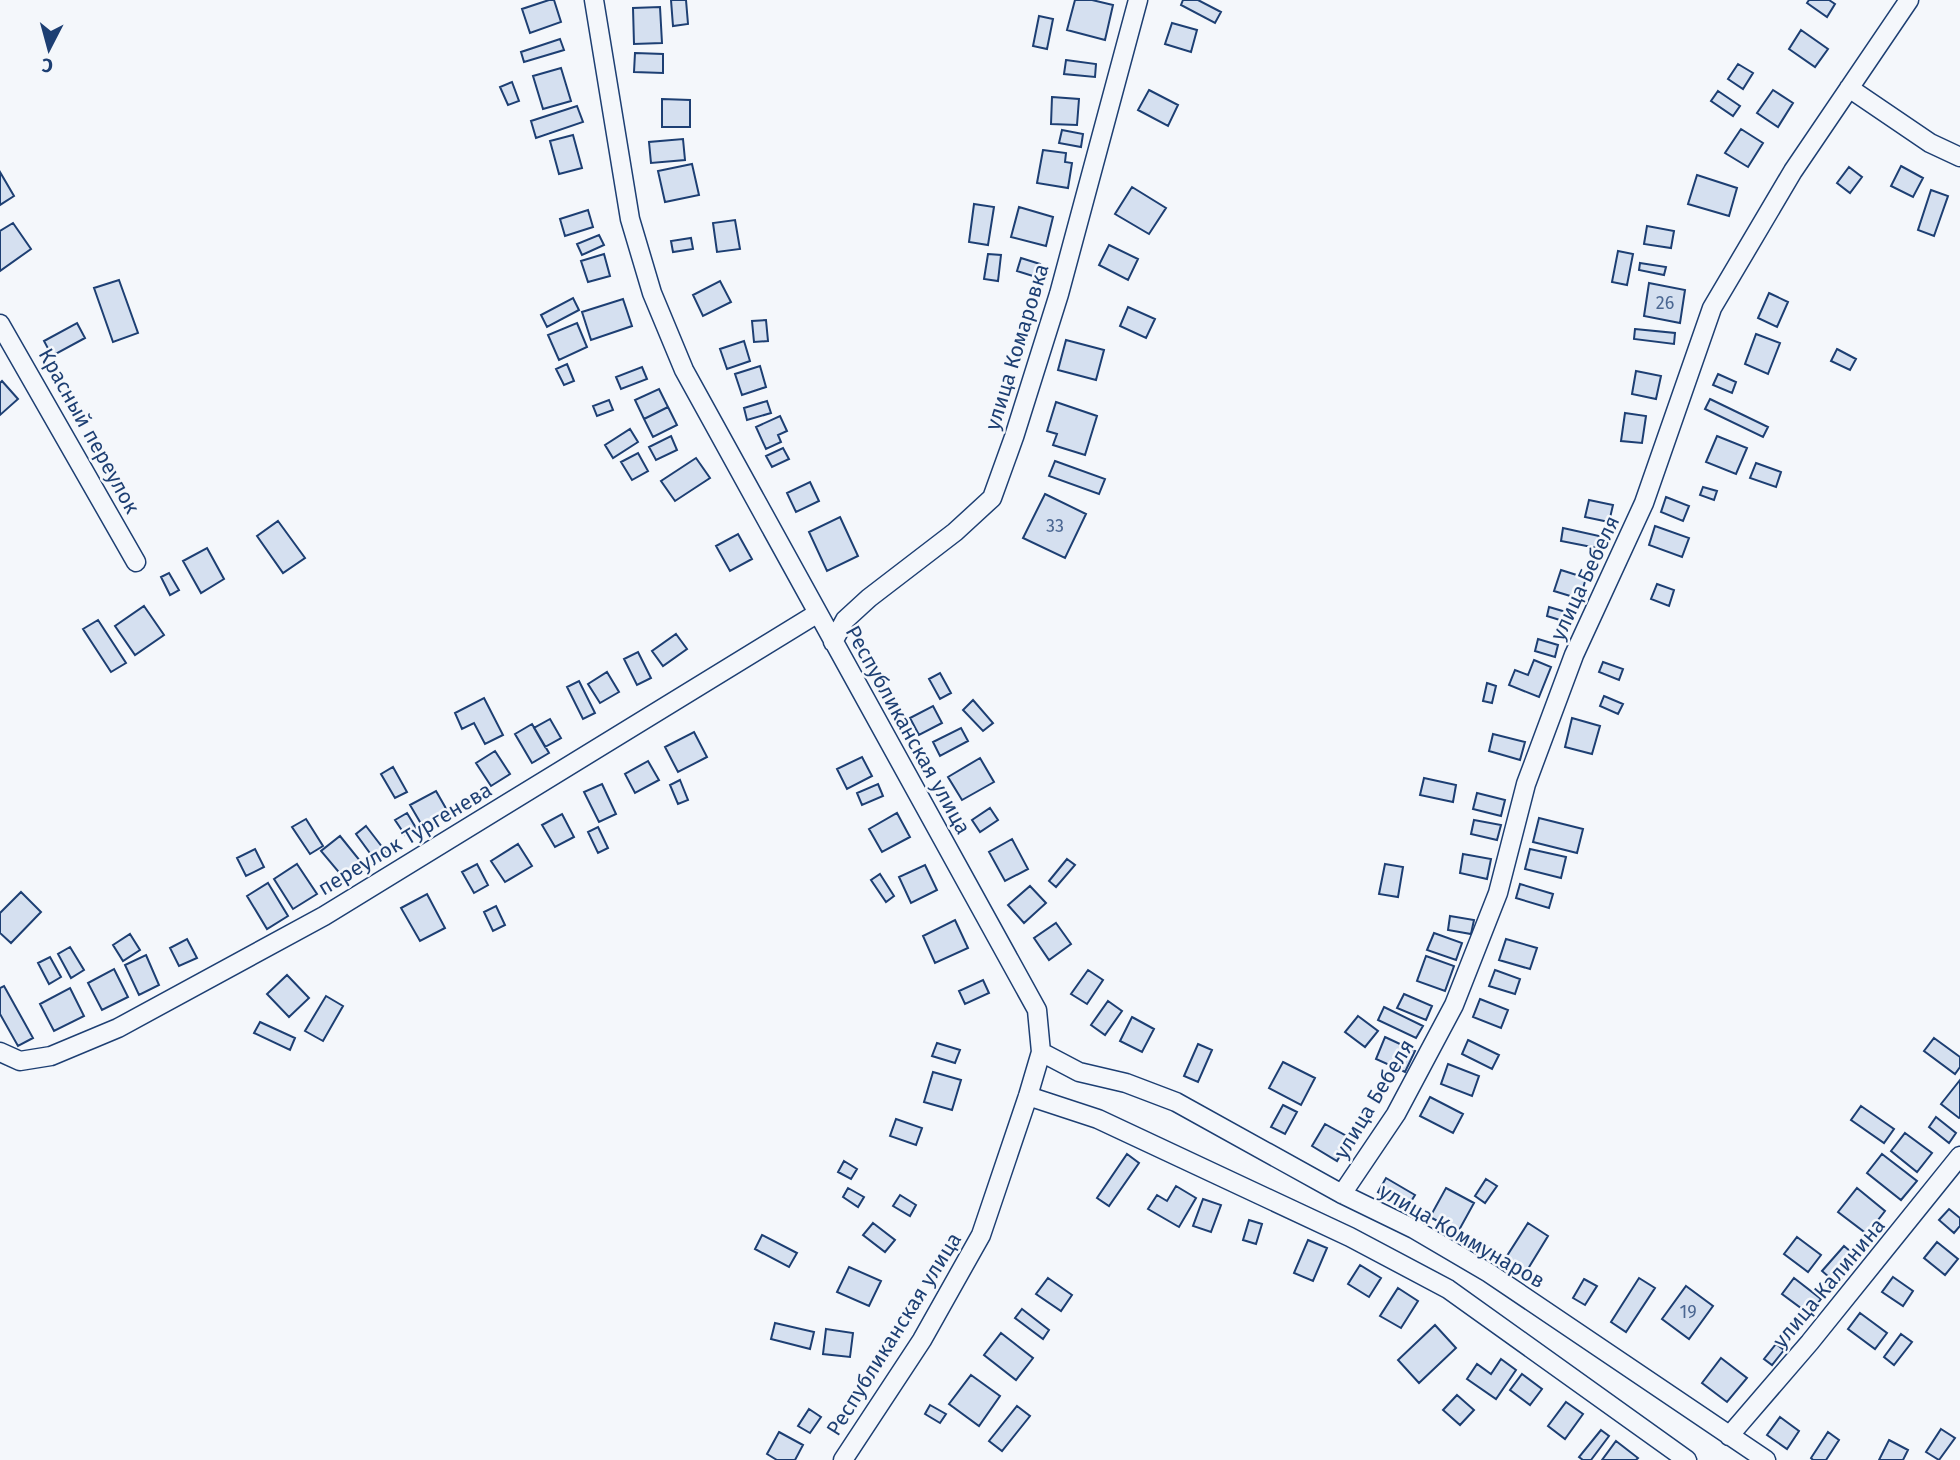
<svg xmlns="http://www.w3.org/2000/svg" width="1960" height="1460" font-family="'Fira Sans',sans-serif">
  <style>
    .building { fill: #d5e0f0; stroke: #1d3f73; stroke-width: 2 }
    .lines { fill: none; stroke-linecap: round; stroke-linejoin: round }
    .minor-casing { stroke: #1d3f73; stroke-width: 21 }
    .minor { stroke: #f4f7fb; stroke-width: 18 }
    .labels { text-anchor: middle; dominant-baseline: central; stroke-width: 5; stroke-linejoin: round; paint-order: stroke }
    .number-label { font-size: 18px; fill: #4b6792 }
    .street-label { font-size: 21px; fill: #1d3f73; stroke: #f4f7fb }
  </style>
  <rect width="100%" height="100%" fill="#f4f7fb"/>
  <path class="building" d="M549,0H554L561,22L530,33L522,9Z
    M671,0H686L688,24L673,26Z
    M1075,0H1092L1113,5L1105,40L1067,30Z
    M1183,0H1198L1221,12L1215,23L1181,5Z
    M1809,0H1829L1835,4L1827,17L1807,3Z
    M660,7L662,43L634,44L633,8Z
    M1039,16L1053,19L1047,49L1033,46Z
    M1172,23L1197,30L1191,52L1165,44Z
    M1801,30L1828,49L1815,67L1789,49Z
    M560,39L564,50L524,62L521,52Z
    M635,53L663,54V73L634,72Z
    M1066,60L1096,64L1095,77L1064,74Z
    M1738,64L1753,73L1743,89L1728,79Z
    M561,68L571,101L543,109L533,76Z
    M512,82L519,101L508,105L500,87Z
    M1149,90L1178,105L1168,126L1138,110Z
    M1773,90L1793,103L1778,127L1757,113Z
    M1718,91L1740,106L1733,116L1711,101Z
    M1052,97L1079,99L1077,125L1051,124Z
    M662,99L690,100V127H662Z
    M577,106L583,122L536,138L531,121Z
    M1741,129L1763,143L1748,167L1725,153Z
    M1062,130L1083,134L1081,147L1059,143Z
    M573,135L582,168L559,174L550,141Z
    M683,139L685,160L651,163L649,142Z
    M1043,150L1066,153L1065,162L1072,163L1068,188L1037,183Z
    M692,164L699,195L665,202L658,171Z
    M1901,166L1923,178L1913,197L1891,186Z
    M1849,167L1862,177L1850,193L1837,183Z
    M0,172L14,196L0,205Z
    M1697,175L1737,188L1729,216L1688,204Z
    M1132,187L1166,208L1149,234L1115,214Z
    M1931,190L1948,196L1934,236L1918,230Z
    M974,204L994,207L988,245L969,242Z
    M1019,207L1053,217L1046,246L1011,237Z
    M588,210L593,227L565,236L560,219Z
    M735,220L740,249L717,252L713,223Z
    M13,223L31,249L0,271V231Z
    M1647,226L1674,231L1671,248L1644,244Z
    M599,235L604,245L582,255L577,244Z
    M691,238L693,249L673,252L671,241Z
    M1109,245L1138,259L1128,280L1099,265Z
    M1618,251L1633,254L1627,285L1612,282Z
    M604,254L610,276L588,282L581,261Z
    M988,254L1001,255L998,281L984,279Z
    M1021,258L1040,264L1036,277L1017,271Z
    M1640,263L1666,267L1664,275L1639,270Z
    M119,280L138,333L113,342L94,288Z
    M720,281L731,302L703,316L693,295Z
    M1649,283L1685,290L1680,323L1644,316Z
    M1769,293L1788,302L1777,327L1758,318Z
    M573,298L579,310L547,327L541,315Z
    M623,299L632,326L591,340L582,312Z
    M1128,307L1155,319L1146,338L1120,326Z
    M766,320L768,341L754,342L752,321Z
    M77,323L85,338L52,356L44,341Z
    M577,323L587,347L559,360L548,335Z
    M1635,329L1675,333L1674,344L1634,339Z
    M1756,334L1780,343L1768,374L1745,364Z
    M1066,340L1104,350L1096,380L1058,370Z
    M744,341L750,361L727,369L720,349Z
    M1837,349L1856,359L1850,370L1831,361Z
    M567,364L574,381L564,385L556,369Z
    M760,366L766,387L742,395L735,374Z
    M642,367L647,379L621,389L616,377Z
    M1636,371L1661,376L1656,399L1632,394Z
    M1718,374L1736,382L1732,393L1713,385Z
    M2,381L18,399L0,415V383Z
    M659,389L668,407L644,419L635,400Z
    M1710,399L1768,427L1763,437L1705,409Z
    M609,400L613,410L597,416L593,406Z
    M767,401L771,413L747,420L744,408Z
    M1056,402L1097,416L1085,455L1053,445L1057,434L1047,431Z
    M668,407L677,425L653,437L644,419Z
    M1625,413L1646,416L1642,443L1621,441Z
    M780,416L787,431L778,435L781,442L766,449L756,427Z
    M630,429L638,442L613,458L605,445Z
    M671,436L677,450L656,460L649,447Z
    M1717,436L1747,448L1736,474L1706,462Z
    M783,448L789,459L772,467L766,456Z
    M638,453L648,471L632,480L621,462Z
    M696,458L710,478L675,501L661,481Z
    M1055,461L1105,479L1099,494L1049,476Z
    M1756,463L1781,472L1776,487L1750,478Z
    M810,482L819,501L796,512L787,493Z
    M1703,487L1717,491L1714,500L1700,495Z
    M1045,494L1086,514L1065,558L1023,538Z
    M1666,497L1689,506L1683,521L1661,512Z
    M1589,500L1613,505L1609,522L1585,517Z
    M840,517L858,556L827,571L809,532Z
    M278,521L305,558L283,573L257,536Z
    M1655,526L1689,538L1682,557L1649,545Z
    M1563,528L1599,536L1597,548L1561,541Z
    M738,534L752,559L730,571L716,546Z
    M207,548L224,579L201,593L183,561Z
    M1561,570L1586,578L1580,599L1554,591Z
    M169,573L179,590L170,595L161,577Z
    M1657,584L1674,590L1669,606L1651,599Z
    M144,606L164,635L135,655L115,626Z
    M1549,607L1566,612L1563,621L1547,616Z
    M98,620L126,663L111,672L83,629Z
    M676,634L687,649L663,666L652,651Z
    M1538,639L1558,645L1555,657L1535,651Z
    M638,652L651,678L637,685L624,659Z
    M1534,660L1551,667L1539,697L1509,685L1515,670L1528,675Z
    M1603,662L1623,669L1619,680L1599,672Z
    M607,672L619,692L600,703L588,684Z
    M940,673L951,693L940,699L929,679Z
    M579,681L595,713L583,719L567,687Z
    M1487,683L1496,686L1492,703L1483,701Z
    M1604,696L1623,704L1618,714L1600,706Z
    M484,698L503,735L485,744L474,723L462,729L455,713Z
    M973,700L993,723L983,731L963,710Z
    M933,706L942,723L919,735L910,718Z
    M1572,718L1600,726L1592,754L1565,747Z
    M550,719L561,738L545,747L534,728Z
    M532,724L549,753L532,763L515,734Z
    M961,728L968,741L940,756L933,742Z
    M694,732L707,757L678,772L665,747Z
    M1493,734L1525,742L1520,760L1489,751Z
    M495,751L510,774L491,786L476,763Z
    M862,757L872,776L847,789L837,769Z
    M980,758L994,782L962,800L948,777Z
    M648,761L659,780L635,793L625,774Z
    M393,767L407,792L395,798L381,774Z
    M1424,778L1456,785L1453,802L1420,795Z
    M680,780L688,800L678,804L670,785Z
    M602,784L616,814L599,822L584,792Z
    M878,784L883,796L862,805L857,793Z
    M436,791L448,812L423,827L410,805Z
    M1477,793L1505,800L1501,816L1473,809Z
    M990,808L998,820L980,832L972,820Z
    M407,813L416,828L405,835L395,820Z
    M897,813L910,837L882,852L869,829Z
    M562,814L574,837L555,847L542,825Z
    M1539,818L1583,829L1577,853L1533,842Z
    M306,819L323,846L310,854L292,827Z
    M1474,820L1501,825L1497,840L1471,834Z
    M366,826L386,852L375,860L356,834Z
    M598,827L608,848L598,853L588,832Z
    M340,836L361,862L342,876L321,851Z
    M1012,839L1028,869L1005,881L989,852Z
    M518,844L532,866L505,882L491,861Z
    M255,849L264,867L246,876L237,858Z
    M1530,849L1566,857L1561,878L1525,869Z
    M1463,854L1491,859L1487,879L1460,873Z
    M1067,859L1075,865L1056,887L1049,881Z
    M297,864L317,894L293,909L274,879Z
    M477,864L488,885L474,893L462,872Z
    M1385,864L1403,867L1398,897L1379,894Z
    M925,865L937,890L911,903L899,877Z
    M880,874L894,896L886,902L871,880Z
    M268,883L288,916L267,929L247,896Z
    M1520,884L1553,894L1549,908L1516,898Z
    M1030,886L1046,903L1024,923L1008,905Z
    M21,892L41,912L11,943L0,933V913Z
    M427,894L445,928L420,941L401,908Z
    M496,906L505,925L493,931L484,912Z
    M1450,916L1474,920L1471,934L1448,930Z
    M955,920L968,948L935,963L923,936Z
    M1056,923L1071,944L1049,960L1034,938Z
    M1434,933L1462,943L1456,960L1427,950Z
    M130,934L140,950L123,961L113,945Z
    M187,939L197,958L179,966L170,948Z
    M1506,939L1537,948L1530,969L1499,960Z
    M70,947L84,970L71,978L58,954Z
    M146,955L159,985L139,995L125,965Z
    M1426,956L1454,966L1445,991L1417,981Z
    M50,957L61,977L49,984L38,963Z
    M114,969L128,997L102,1010L88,983Z
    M1088,970L1103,980L1087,1004L1071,994Z
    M1495,970L1520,979L1515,994L1489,986Z
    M287,975L309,998L289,1017L267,994Z
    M983,980L989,993L965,1004L959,991Z
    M4,986L33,1038L18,1046L0,1014V988Z
    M70,988L84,1016L54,1031L40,1004Z
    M1404,994L1432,1006L1426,1020L1397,1008Z
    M326,996L343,1006L323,1041L305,1031Z
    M1480,999L1508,1010L1501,1028L1473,1017Z
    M1108,1001L1122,1011L1105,1035L1091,1025Z
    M1384,1007L1423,1026L1416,1038L1378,1020Z
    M1358,1016L1378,1031L1365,1047L1345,1032Z
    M1132,1017L1154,1029L1142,1052L1120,1041Z
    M260,1022L295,1038L290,1050L254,1033Z
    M1385,1037L1415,1051L1405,1072L1376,1059Z
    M1934,1038L1960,1057V1067L1955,1074L1924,1051Z
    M1468,1040L1499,1055L1492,1069L1462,1054Z
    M937,1043L960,1050L955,1063L932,1056Z
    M1198,1044L1212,1050L1198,1082L1184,1076Z
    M1283,1062L1315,1078L1301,1105L1269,1088Z
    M1448,1064L1479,1076L1472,1096L1441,1084Z
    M933,1072L961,1080L952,1110L924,1102Z
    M1960,1080V1117L1959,1118L1941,1104Z
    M1430,1097L1463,1114L1453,1133L1420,1116Z
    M1283,1105L1297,1112L1285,1134L1271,1127Z
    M1861,1106L1894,1129L1884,1143L1851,1120Z
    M1936,1117L1956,1133L1949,1143L1929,1127Z
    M896,1119L922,1128L916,1145L890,1136Z
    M1325,1124L1350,1138L1337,1161L1312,1146Z
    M1905,1133L1932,1153L1917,1172L1891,1151Z
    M1127,1154L1139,1163L1109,1206L1097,1198Z
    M1882,1154L1917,1181L1901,1200L1867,1173Z
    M844,1161L857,1169L851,1179L838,1172Z
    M1386,1178L1415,1195L1407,1208L1378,1192Z
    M1486,1179L1497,1186L1485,1203L1475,1196Z
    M1176,1186L1196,1198L1179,1227L1148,1209L1157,1195L1167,1201Z
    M848,1188L864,1197L858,1207L843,1197Z
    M1446,1188L1474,1203L1458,1232L1430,1217Z
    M1857,1188L1885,1211L1867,1234L1838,1212Z
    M900,1195L916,1205L910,1216L893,1206Z
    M1203,1199L1221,1205L1211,1232L1193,1226Z
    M1949,1209L1960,1218V1226L1954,1233L1939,1220Z
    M1249,1220L1262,1224L1256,1244L1243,1240Z
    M873,1223L895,1240L885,1252L863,1235Z
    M1528,1223L1548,1236L1526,1272L1505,1259Z
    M762,1235L797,1253L789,1267L755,1249Z
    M1797,1237L1821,1255L1808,1272L1784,1254Z
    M1308,1240L1327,1248L1313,1281L1294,1273Z
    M1937,1242L1958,1259L1945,1275L1924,1258Z
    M1844,1246L1858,1258L1837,1284L1822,1271Z
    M1360,1265L1381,1278L1369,1297L1348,1284Z
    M849,1267L881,1281L869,1306L837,1292Z
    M1893,1277L1913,1291L1903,1306L1882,1292Z
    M1048,1278L1072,1295L1061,1311L1036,1294Z
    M1639,1278L1655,1288L1626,1332L1611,1322Z
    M1794,1278L1821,1299L1809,1314L1782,1294Z
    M1584,1279L1597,1286L1585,1305L1573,1298Z
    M1686,1286L1713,1306L1689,1339L1662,1319Z
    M1398,1288L1418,1301L1401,1328L1380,1316Z
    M1022,1309L1049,1330L1043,1339L1015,1318Z
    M1860,1313L1887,1333L1875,1349L1848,1329Z
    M775,1323L814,1332L810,1349L771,1339Z
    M1435,1325L1456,1348L1419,1383L1398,1360Z
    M826,1329L853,1333L850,1357L823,1354Z
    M1001,1333L1033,1358L1016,1380L984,1355Z
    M1901,1334L1912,1342L1894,1365L1884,1357Z
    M1776,1344L1784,1350L1772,1365L1764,1359Z
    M1721,1358L1747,1378L1727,1402L1702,1383Z
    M1501,1359L1516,1370L1496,1399L1467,1379L1477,1364L1491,1374Z
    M1522,1374L1542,1389L1530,1405L1510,1390Z
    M971,1375L1000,1396L979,1426L949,1404Z
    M1457,1395L1474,1410L1460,1425L1443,1410Z
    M1566,1402L1583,1414L1565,1439L1548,1426Z
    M930,1405L946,1414L940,1423L925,1414Z
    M1017,1406L1030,1416L1002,1451L989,1441Z
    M809,1409L821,1417L810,1433L798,1426Z
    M1780,1417L1799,1431L1787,1449L1767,1435Z
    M1941,1429L1955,1438L1939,1460L1926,1452Z
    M1601,1430L1609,1436L1591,1460H1583L1579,1457Z
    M779,1432L803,1445L795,1460H777L767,1454Z
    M1828,1432L1839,1440L1826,1460H1813L1811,1458Z
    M1889,1440L1908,1450L1903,1460H1879Z
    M1616,1441L1638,1458L1636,1460H1602Z"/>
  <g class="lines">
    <g class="minor-casing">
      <path id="minor" d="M594,0L630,219L652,293L684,370L1037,1010L1041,1052L1028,1096L981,1235L922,1340L843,1460
        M1849,88L1930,143L1960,157
        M0,324L136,562
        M833,642L845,620L869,598L955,532L992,498L1014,437L1059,294L1138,0
        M0,1052L20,1061L51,1056L118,1028L324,916L818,613
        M1041,1052L1079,1072L1126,1083L1176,1102L1342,1194L1414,1229L1489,1273L1766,1460
        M1028,1096L1098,1119L1350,1237L1448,1289L1687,1460
        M1342,1194L1396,1114L1454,1005L1498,893L1526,784L1574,655L1644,503L1712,308L1793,171L1909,0
        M1729,1436L1810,1342L1960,1156"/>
    </g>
    <use href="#minor" class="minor"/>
  </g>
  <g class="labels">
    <g class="number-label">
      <text x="1665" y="303">26</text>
      <text x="1055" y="526">33</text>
      <text x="1688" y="1312">19</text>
    </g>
    <g class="street-label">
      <text transform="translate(1017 347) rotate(-73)">улица Комаровка</text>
      <text transform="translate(89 431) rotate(61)">Красный переулок</text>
      <text transform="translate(1585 578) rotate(-65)">улица Бебеля</text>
      <text transform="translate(908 730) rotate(61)">Республиканская улица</text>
      <text transform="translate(405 839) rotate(-31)">переулок Тургенева</text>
      <text transform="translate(1374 1099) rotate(-59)">улица Бебеля</text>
      <text transform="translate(1462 1236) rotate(30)">улица Коммунаров</text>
      <text transform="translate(1829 1283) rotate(-50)">улица Калинина</text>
      <text transform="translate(894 1334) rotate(-58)">Республиканская улица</text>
    </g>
  </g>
  <g transform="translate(49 49) rotate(186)" stroke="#f4f7fb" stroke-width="5" paint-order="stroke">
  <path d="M0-5L12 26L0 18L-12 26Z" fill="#1d3f73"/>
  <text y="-10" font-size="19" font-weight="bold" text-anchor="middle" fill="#1d3f73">С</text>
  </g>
</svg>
